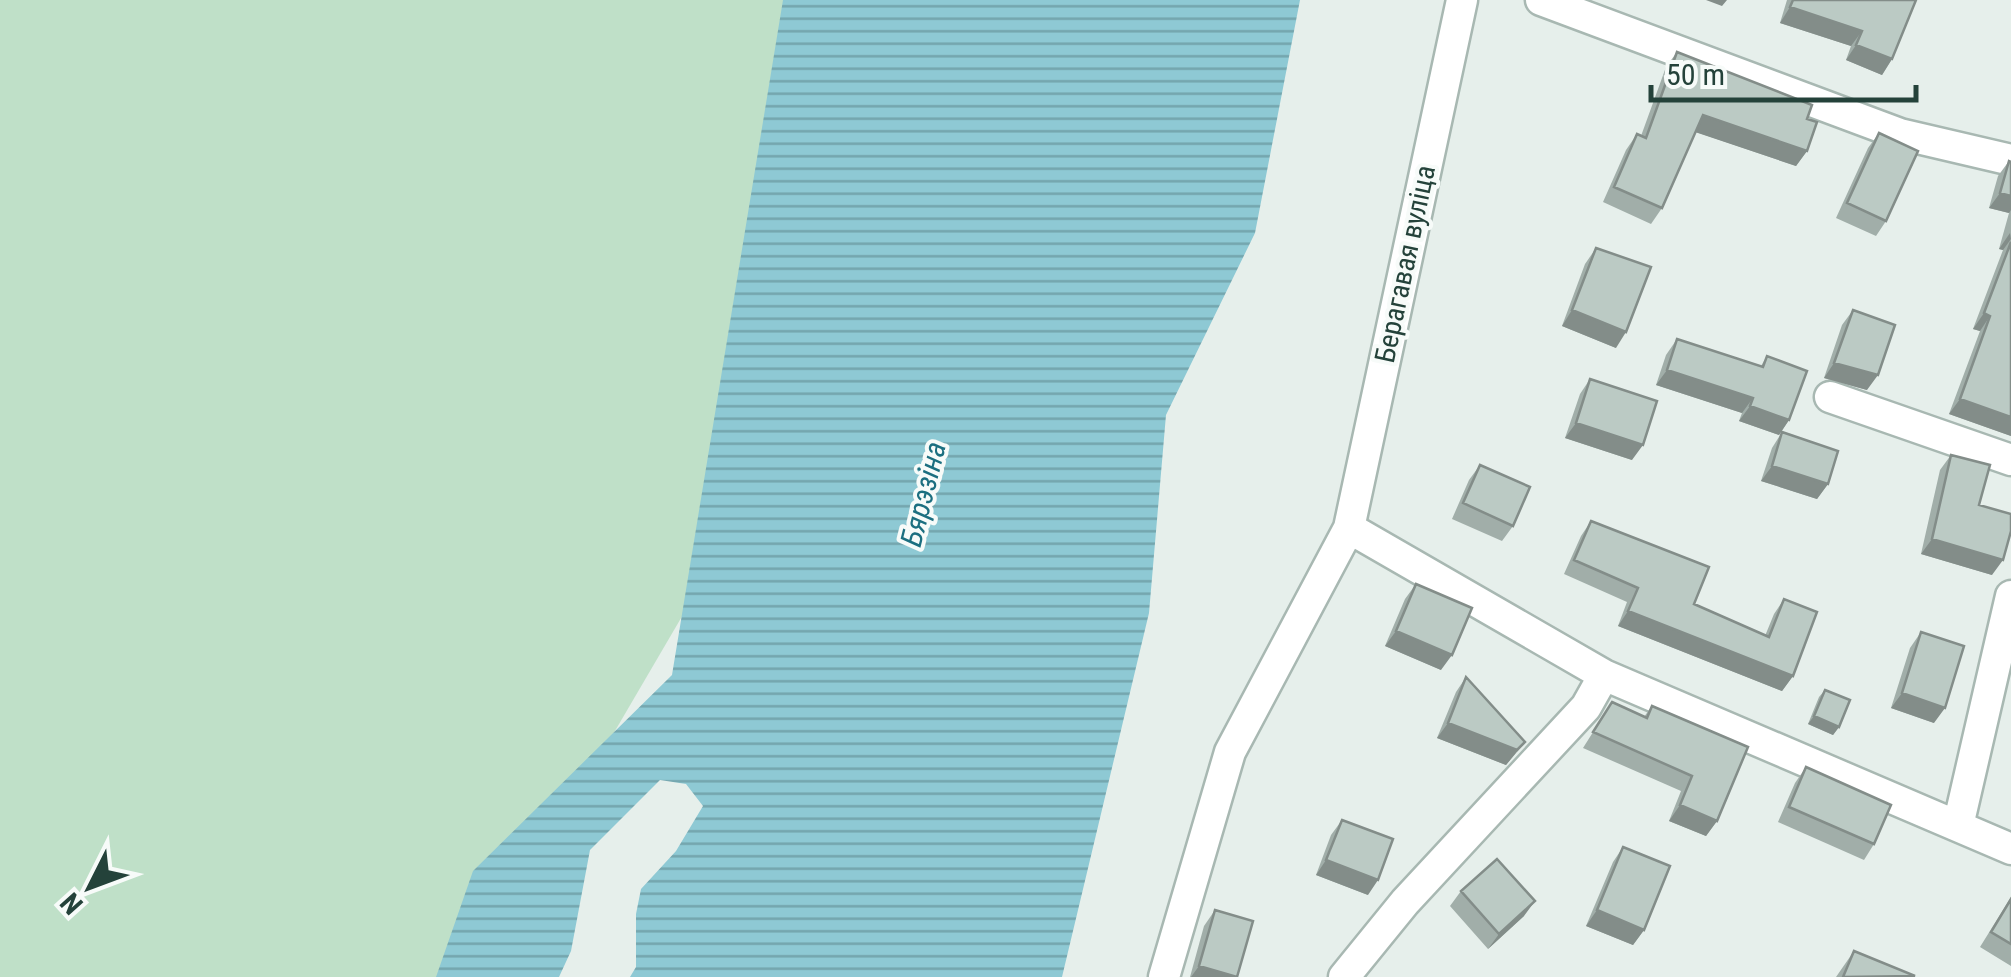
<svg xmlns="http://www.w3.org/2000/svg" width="2011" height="977" font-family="'Roboto Condensed',sans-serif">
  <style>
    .grass { fill: #bfe0c8 }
    .water { fill: url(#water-rules) }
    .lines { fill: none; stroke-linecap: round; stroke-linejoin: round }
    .street-casing { stroke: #a8b8b2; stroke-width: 35 }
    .street { stroke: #fff; stroke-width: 30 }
    .wall { fill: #a1aea9 }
    .shaded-wall { fill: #838d89 }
    .building { fill: #bbcac4; stroke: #838d89; stroke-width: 2.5 }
    .labels { text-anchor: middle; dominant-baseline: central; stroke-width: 8; stroke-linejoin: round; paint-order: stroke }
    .street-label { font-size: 28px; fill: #24423a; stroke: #f7fbf9 }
    .water-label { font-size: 30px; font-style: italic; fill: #1c6f80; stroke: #f7fbf9 }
  </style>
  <defs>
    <pattern id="water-rules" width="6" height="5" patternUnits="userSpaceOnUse" patternTransform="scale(2.5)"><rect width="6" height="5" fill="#8ec9d4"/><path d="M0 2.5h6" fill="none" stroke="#74a5ad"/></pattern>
  </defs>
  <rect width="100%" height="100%" fill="#e6efeb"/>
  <path class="grass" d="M0,0H807L684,613L471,977H0Z"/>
  <path class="water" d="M783,0H1300L1255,233L1166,415L1149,613L1062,977H630L636,967V914L641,889L676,851L703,806L686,784L660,780L590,850L571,951L559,977H436L473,871L672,675Z"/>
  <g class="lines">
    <g class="street-casing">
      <path id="street" d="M1541,0L1900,134L2011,160
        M1830,397L2011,460
        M1349,528L1604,675L2011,849
        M1958,826L2011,596
        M1164,977L1230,752L1349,528L1462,0
        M1344,977L1405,902L1586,707L1604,675"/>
    </g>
    <use href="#street" class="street"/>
  </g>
  <path class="wall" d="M1787,0H1916L1892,59L1882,75L1846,60L1851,46L1780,23Z
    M1677,52L1807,119V151L1796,166L1696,132L1662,208L1651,224L1603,202L1626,150L1637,134L1641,136L1666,67Z
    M1879,133L1886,221L1876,236L1836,218L1868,148Z
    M2009,161L2011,162V436L1949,414L1980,331L1973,329L2003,250L1999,249L2009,213L1989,208L1998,176Z
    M1596,248L1616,348L1562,326L1585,264Z
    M1853,310L1867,390L1824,378L1842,325Z
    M1677,339L1761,366L1767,356L1789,420L1779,435L1739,421L1742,413L1656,385L1666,355Z
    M1590,379L1632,460L1565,438L1580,394Z
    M1782,432L1828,484L1817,499L1761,481L1772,448Z
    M1951,455L1992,575L1921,554L1940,470Z
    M1480,465L1513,526L1502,541L1452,519L1469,480Z
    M1591,521L1694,604L1765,636L1774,614L1784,599L1793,676L1782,691L1618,626L1627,602L1564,574L1581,536Z
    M1416,584L1441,670L1385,646L1405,599Z
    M1921,632L1934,723L1891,708L1910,648Z
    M1466,677L1525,742L1506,765L1437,738L1456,692Z
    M1825,690L1839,727L1833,735L1808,724L1819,697Z
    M1612,702L1644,717L1652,706L1717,821L1706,836L1669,821L1681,791L1583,748Z
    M1806,767L1874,844L1864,860L1778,822L1795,783Z
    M1342,820L1368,895L1316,875L1331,835Z
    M1623,847L1644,930L1633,945L1586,926L1613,862Z
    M1461,891L1524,916L1488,949L1450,906Z
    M2011,897V966L1980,947Z
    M1215,910L1237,977H1190L1204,926Z
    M1854,951L1915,977H1836Z"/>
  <path class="shaded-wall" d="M1706,0H1727L1722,6Z
    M1790,7L1862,31L1851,46L1780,23Z
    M1856,45L1892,59L1882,75L1846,60Z
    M1703,115L1807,151L1796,166L1692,131Z
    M2000,193L2011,196V210L2009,213L1989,208Z
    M2010,233L2011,239L2003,250L1999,249Z
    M1572,310L1626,332L1616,348L1562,326Z
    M1984,313L1990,316L1980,331L1973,329Z
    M1834,363L1878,375L1867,390L1824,378Z
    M1667,370L1753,398L1742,413L1656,385Z
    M1960,399L2011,417V436L1949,414Z
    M1750,406L1789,420L1779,435L1739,421Z
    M1576,423L1643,445L1632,460L1565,438Z
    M1772,466L1828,484L1817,499L1761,481Z
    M1932,539L2003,560L1992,575L1921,554Z
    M1628,611L1793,676L1782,691L1618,626Z
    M1396,631L1452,655L1441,670L1385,646Z
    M1902,693L1945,708L1934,723L1891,708Z
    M1814,716L1839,727L1833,735L1808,724Z
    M1448,723L1525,742L1506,765L1437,738Z
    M1680,805L1717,821L1706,836L1669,821Z
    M1326,860L1378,880L1368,895L1316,875Z
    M1535,901L1524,916L1488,949L1499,934Z
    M1597,910L1644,930L1633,945L1586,926Z
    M1199,966L1236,977H1191Z"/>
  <path class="building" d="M1793,0H1916L1892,59L1856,45L1862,31L1790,7Z
    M1677,52L1812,105L1807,119L1817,122L1807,151L1703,115L1662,208L1614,187L1637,134L1646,138Z
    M1879,133L1918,151L1886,221L1847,203Z
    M2009,161L2011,162V196L2000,193Z
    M2011,242V417L1960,399L1990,316L1984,313Z
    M1596,248L1651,267L1626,332L1572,310Z
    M1853,310L1895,325L1878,375L1834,363Z
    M1677,339L1763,367L1767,356L1807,371L1789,420L1750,406L1753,398L1667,370Z
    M1590,379L1657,401L1643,445L1576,423Z
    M1782,432L1838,451L1828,484L1772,466Z
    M1951,455L1990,465L1979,505L2011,514V531L2003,560L1932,539Z
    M1480,465L1530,487L1513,526L1463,503Z
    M1591,521L1709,567L1694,604L1769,637L1784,599L1817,612L1793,676L1628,611L1638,588L1574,560Z
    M1416,584L1472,608L1452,655L1396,631Z
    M1921,632L1964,646L1945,708L1902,693Z
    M1466,677L1525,742L1517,750L1448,723Z
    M1825,690L1850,700L1839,727L1814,716Z
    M1612,702L1647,718L1652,706L1748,747L1717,821L1680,805L1692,776L1593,732Z
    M1806,767L1891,805L1874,844L1789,807Z
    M1342,820L1393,839L1378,880L1326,860Z
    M1623,847L1670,866L1644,930L1597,910Z
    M1497,859L1535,901L1499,934L1461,891Z
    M2011,899V944L1991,932Z
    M1215,910L1253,921L1237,977L1199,966Z
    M1854,951L1915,976L1843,977Z"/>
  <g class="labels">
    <g class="street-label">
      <text transform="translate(1405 264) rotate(-78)">Берагавая вуліца</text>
    </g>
    <g class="water-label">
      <text transform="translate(923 494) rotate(-76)">Бярэзіна</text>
    </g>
  </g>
  <g transform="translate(90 887) rotate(228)" stroke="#f7fbf9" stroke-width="8" paint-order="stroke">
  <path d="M0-8L18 38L0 25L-18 38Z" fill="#24423a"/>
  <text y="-15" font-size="28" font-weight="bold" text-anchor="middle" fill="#24423a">N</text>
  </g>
  <path d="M1651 85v15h265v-15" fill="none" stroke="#24423a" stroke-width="5"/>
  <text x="1666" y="85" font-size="30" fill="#24423a" stroke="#f7fbf9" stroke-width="8" paint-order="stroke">50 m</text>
</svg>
